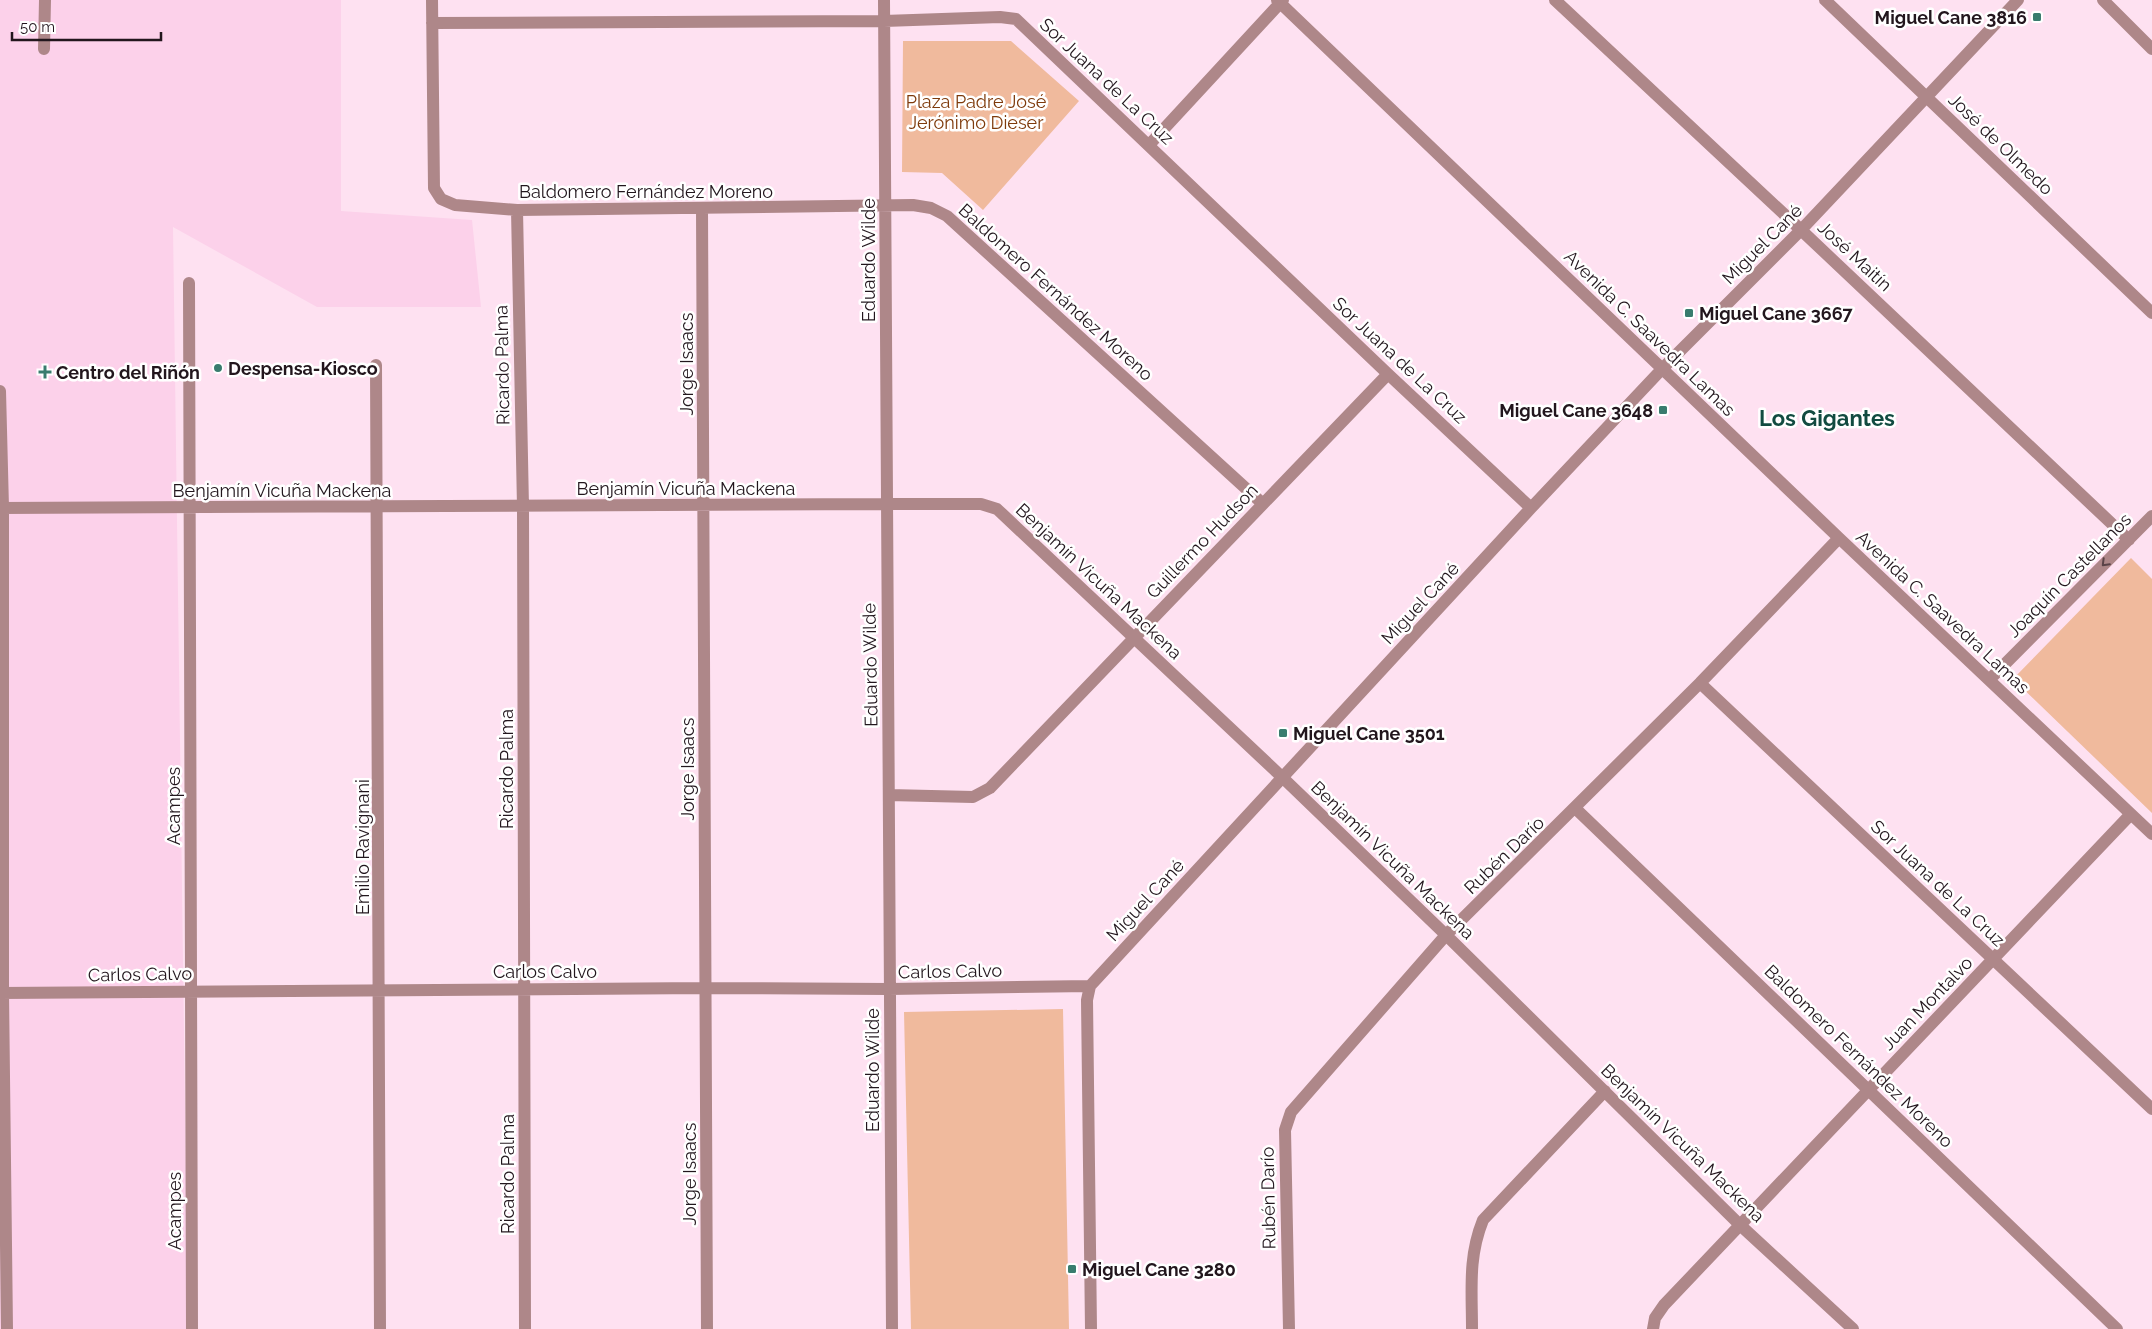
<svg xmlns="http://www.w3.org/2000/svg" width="2152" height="1329" font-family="Raleway,sans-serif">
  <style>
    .built { fill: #fcd1ea }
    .green { fill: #f0ba9d }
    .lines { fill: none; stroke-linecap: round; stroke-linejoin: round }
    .minor { stroke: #ae8789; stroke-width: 12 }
    .oneway { stroke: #5a4348 }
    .poi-dot { fill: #397c6e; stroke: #fff; stroke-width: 2 }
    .labels { text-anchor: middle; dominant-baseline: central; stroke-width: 5; stroke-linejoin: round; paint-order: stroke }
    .poi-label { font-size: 18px; font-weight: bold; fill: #22161d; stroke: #fff; text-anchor: start }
    .street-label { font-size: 18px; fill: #22161d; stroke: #fff }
    .park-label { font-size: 18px; fill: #7e3a0b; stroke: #fff }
    .district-label { font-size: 22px; font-weight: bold; fill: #124b41; stroke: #fff }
  </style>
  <rect width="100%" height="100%" fill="#fee1f1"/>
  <path class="built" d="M0,0H341V211L472,220L481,307H317L173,227L188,1329H0Z"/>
  <path class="green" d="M903,41H1011L1079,101L983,210L942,173L902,172Z
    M2131,558L2152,579V813L2013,679Z
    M1063,1009L1069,1329H911L904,1012Z"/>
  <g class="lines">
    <path class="minor" d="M432,0L434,188L441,199L455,205L517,210L913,205L931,208L947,216L1263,504
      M884,0L892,1329
      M1277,0L1839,538L2152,834
      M1555,0L1801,230L2129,540
      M1825,0L2152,313
      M2103,0L2152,49
      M432,23L884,21L1000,17L1016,19L1388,374L1531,508
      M44,49L45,0
      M1149,145L1283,0
      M702,208L707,1329
      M517,210L523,507L525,1329
      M189,283L192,1329
      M376,365L380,1329
      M0,391L3,508V993L7,1329
      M0,508L886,504H981L997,509L1282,777L1446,935L1740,1225L1853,1329
      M1990,679L2152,516
      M1700,683L2152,1109
      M889,795L973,797L990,788L1388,374
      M1576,809L2117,1329
      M0,993L705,988L889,989L1090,986
      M1091,1329L1087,1000L1090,986L1531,508L1662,369L1801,230L2018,0
      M1289,1329L1285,1130L1291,1112L1446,935L1700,683L1839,538
      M1472,1329C1472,1290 1468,1257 1483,1220L1605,1091
      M1653,1329L1655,1318L1664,1305L2131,814"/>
  </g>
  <defs><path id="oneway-chevron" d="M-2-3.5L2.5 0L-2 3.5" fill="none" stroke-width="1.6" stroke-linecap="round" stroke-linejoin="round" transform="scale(1.25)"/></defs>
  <use class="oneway" href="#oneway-chevron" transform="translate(2105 563) rotate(135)"/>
  <g class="poi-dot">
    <rect x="2032" y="12" width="10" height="10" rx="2.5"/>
    <rect x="1684" y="308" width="10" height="10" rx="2.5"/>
    <circle cx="218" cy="368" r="5"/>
    <path d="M42.5 364.5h5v5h5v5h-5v5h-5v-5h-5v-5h5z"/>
    <rect x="1658" y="405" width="10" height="10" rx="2.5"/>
    <rect x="1278" y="728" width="10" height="10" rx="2.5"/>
    <rect x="1067" y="1264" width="10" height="10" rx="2.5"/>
  </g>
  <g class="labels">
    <g class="poi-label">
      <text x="2027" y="17" text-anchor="end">Miguel Cane 3816</text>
      <text x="1699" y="313">Miguel Cane 3667</text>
      <text x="228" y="368">Despensa-Kiosco</text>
      <text x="56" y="372">Centro del Riñón</text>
      <text x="1653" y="410" text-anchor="end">Miguel Cane 3648</text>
      <text x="1293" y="733">Miguel Cane 3501</text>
      <text x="1082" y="1269">Miguel Cane 3280</text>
    </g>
    <g class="street-label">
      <text transform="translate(1107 81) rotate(43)">Sor Juana de La Cruz</text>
      <text transform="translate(2001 144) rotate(44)">José de Olmedo</text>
      <text x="646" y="191">Baldomero Fernández Moreno</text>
      <text transform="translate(1762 244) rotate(-45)">Miguel Cané</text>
      <text transform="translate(1855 256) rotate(43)">José Maitín</text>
      <text transform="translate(868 260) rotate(-90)">Eduardo Wilde</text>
      <text transform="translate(1056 292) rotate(42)">Baldomero Fernández Moreno</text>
      <text transform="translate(1650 333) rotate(44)">Avenida C. Saavedra Lamas</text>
      <text transform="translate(1400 360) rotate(43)">Sor Juana de La Cruz</text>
      <text transform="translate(686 364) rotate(-90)">Jorge Isaacs</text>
      <text transform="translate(502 365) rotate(-91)">Ricardo Palma</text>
      <text x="686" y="488">Benjamín Vicuña Mackena</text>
      <text x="282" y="490">Benjamín Vicuña Mackena</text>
      <text transform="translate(1202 541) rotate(-46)">Guillermo Hudson</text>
      <text transform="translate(2069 575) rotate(-45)">Joaquín Castellanos</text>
      <text transform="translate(1099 581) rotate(43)">Benjamín Vicuña Mackena</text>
      <text transform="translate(1420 603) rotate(-47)">Miguel Cané</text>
      <text transform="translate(1943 612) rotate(43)">Avenida C. Saavedra Lamas</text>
      <text transform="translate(870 665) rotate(-91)">Eduardo Wilde</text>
      <text transform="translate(506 769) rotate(-90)">Ricardo Palma</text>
      <text transform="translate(687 769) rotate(-90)">Jorge Isaacs</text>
      <text transform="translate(173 806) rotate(-90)">Acampes</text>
      <text transform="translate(362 847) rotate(-90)">Emilio Ravignani</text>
      <text transform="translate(1504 855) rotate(-44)">Rubén Darío</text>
      <text transform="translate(1393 860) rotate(44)">Benjamín Vicuña Mackena</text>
      <text transform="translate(1938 883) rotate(43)">Sor Juana de La Cruz</text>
      <text transform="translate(1145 900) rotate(-47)">Miguel Cané</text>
      <text x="545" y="971">Carlos Calvo</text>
      <text transform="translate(950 971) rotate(-1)">Carlos Calvo</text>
      <text transform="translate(140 974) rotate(-1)">Carlos Calvo</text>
      <text transform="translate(1927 1003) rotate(-46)">Juan Montalvo</text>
      <text transform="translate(1859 1056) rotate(44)">Baldomero Fernández Moreno</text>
      <text transform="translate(872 1070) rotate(-90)">Eduardo Wilde</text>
      <text transform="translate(1683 1143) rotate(44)">Benjamín Vicuña Mackena</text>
      <text transform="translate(507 1174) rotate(-90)">Ricardo Palma</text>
      <text transform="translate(689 1174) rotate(-90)">Jorge Isaacs</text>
      <text transform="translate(1268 1198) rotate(-91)">Rubén Darío</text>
      <text transform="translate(174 1211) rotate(-90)">Acampes</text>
    </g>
    <g class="park-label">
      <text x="976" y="101">Plaza Padre José<tspan x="976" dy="21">Jerónimo Dieser</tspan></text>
    </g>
    <g class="district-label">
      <text x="1827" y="418">Los Gigantes</text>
    </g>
  </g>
  <path d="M12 32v8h149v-8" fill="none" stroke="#22161d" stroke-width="2.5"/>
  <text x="20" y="32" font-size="15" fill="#22161d" stroke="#ffffff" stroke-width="4" paint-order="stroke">50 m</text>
</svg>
